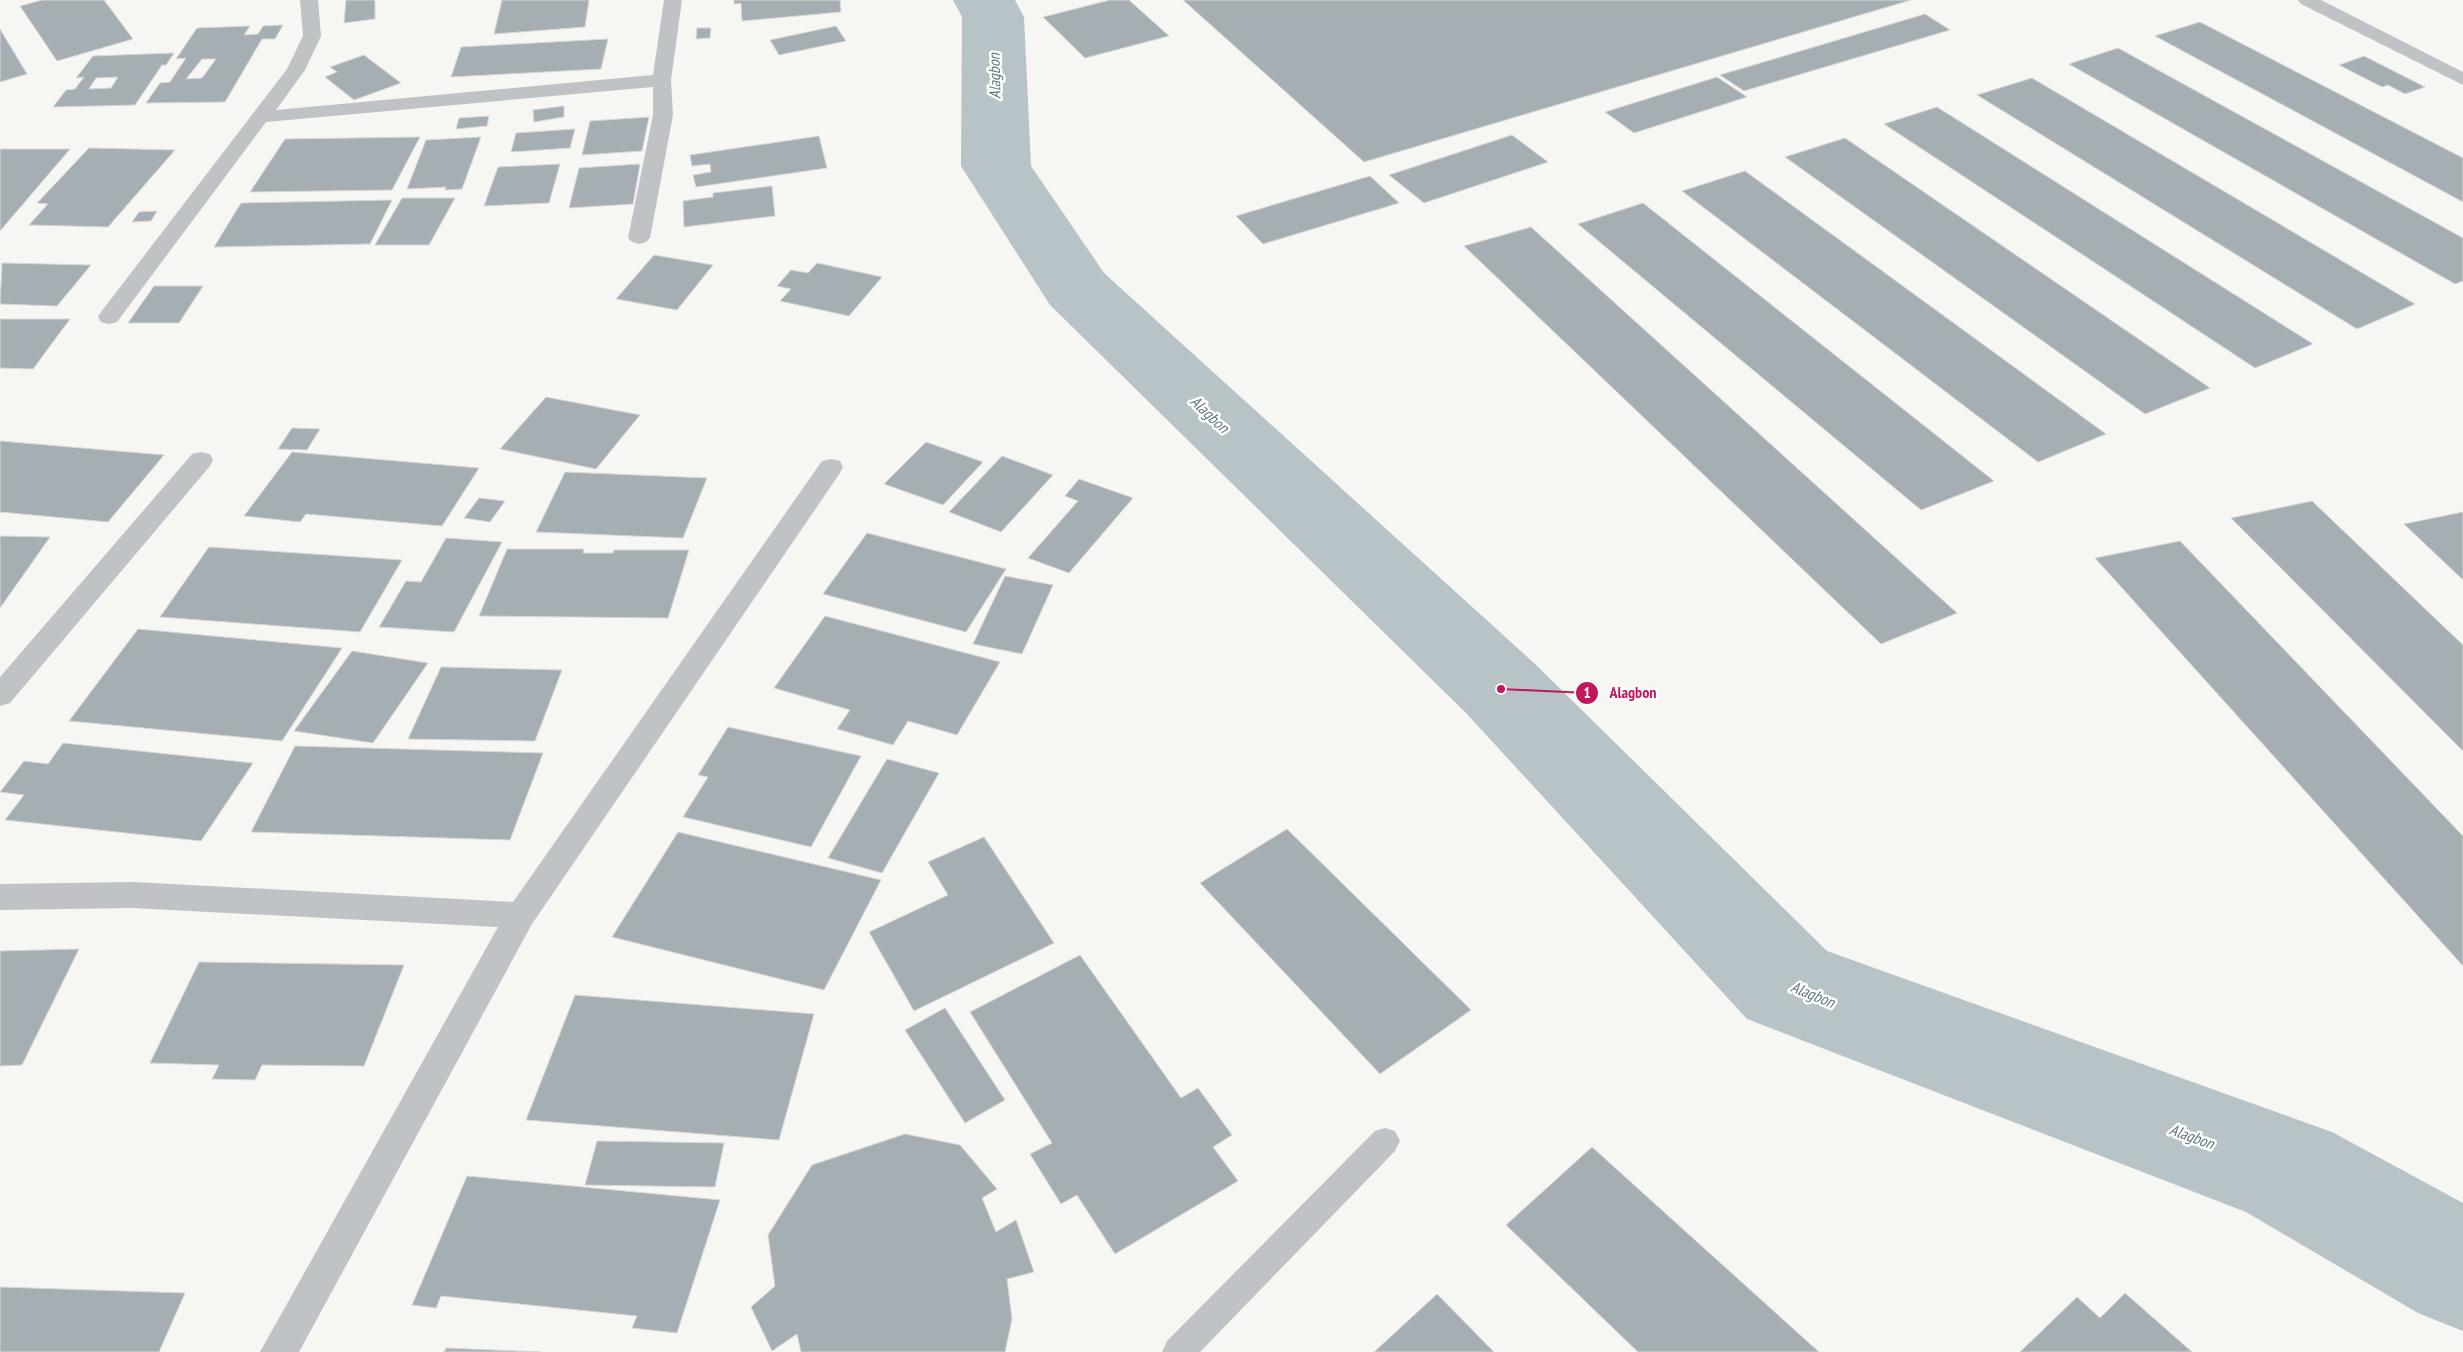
<svg xmlns="http://www.w3.org/2000/svg" width="2463" height="1352" font-family="'PT Sans Narrow',sans-serif">
  <style>
    .lines { fill: none; stroke-linecap: round; stroke-linejoin: round }
    .river { fill: #b7c3c7; fill-rule: evenodd }
    .building { fill: #a5aeb3; stroke: #d7d7d5; fill-rule: evenodd }
    .lane { fill: #bfc3c6; fill-rule: evenodd }
    .street { fill: #bfc3c6; fill-rule: evenodd }
    .labels { text-anchor: middle; dominant-baseline: central; stroke-width: 5; stroke-linejoin: round; paint-order: stroke }
    .water-label { font-size: 16px; font-style: italic; fill: #61777f; stroke: #fff }
    .leader { fill: none; stroke: #c2185b; stroke-width: 2 }
    .callout-dot { fill: #c2185b; stroke: #fff; stroke-width: 2 }
    .mark-label { font-size: 15px; text-anchor: middle; font-weight: bold; fill: #fff }
    .callout-label { font-size: 16px; text-anchor: middle; font-weight: bold; fill: #c2185b; stroke: #fff; stroke-width: 5; stroke-linejoin: round; paint-order: stroke }
  </style>
  <rect width="100%" height="100%" fill="#f6f6f2"/>
  <g class="lines">
    <path class="river" d="M953,0H1015L1024,17L1031,166L1104,273L1535,664L1827,951L2332,1132L2463,1203V1331L2418,1313L2246,1212L1747,1019L1467,714L1050,305L961,166L962,17Z"/>
  </g>
  <path class="building" d="M42,0H104L133,39L57,61L20,6Z
    M346,0H375V19L344,23Z
    M502,0H589L585,27L494,34Z
    M734,0H840L841,12L742,21L741,3L734,4Z
    M1110,0H1129L1169,36L1085,58L1043,17Z
    M1183,0H1911L1364,162Z
    M1925,14L1950,30L1744,91L1720,75Z
    M2200,22L2463,158V202L2155,36Z
    M283,25L275,39H262L225,102L146,103L160,83L170,82L186,58L176,59L197,28L250,26L244,35L258,34L263,26ZM202,59H216L202,78L186,79Z
    M836,26L846,41L779,55L770,40Z
    M697,28H711L710,38L696,39Z
    M0,29L27,74L0,82Z
    M608,39L601,69L451,77L461,47Z
    M2118,48L2463,238V281L2455,284L2069,64Z
    M174,53L166,65H162L135,105L53,107L66,90L75,89L84,77L76,78L93,56ZM118,77L111,88L89,89L96,78Z
    M364,55L401,83L354,100L325,77L337,72L330,67Z
    M2364,56L2425,87L2405,94L2388,85L2382,87L2339,65Z
    M1717,77L1747,97L1634,133L1605,112Z
    M2032,78L2415,304L2357,329L1977,95Z
    M564,106V117L534,122L533,110Z
    M1937,107L2313,344L2255,368L1884,124Z
    M489,116L487,126L456,129L459,118Z
    M649,117L642,151L582,155L590,121Z
    M575,129L570,148L511,152L516,133Z
    M1512,135L1548,162L1424,203L1389,175Z
    M819,136L827,168L696,187L693,175L711,172L710,164L692,166L690,155Z
    M420,137L392,190L250,192L285,139Z
    M481,137L462,189L445,190L446,187L407,189L426,140Z
    M1845,138L2210,388L2145,414L1785,157Z
    M89,148L175,150L108,227L29,225L48,204L37,203Z
    M0,149H70L0,231Z
    M560,164L549,203L484,206L498,167Z
    M640,164L633,204L569,208L579,168Z
    M1745,171L2106,434L2038,462L1682,191Z
    M1370,176L1399,203L1263,244L1236,216Z
    M772,186L775,216L684,227L683,201L713,197V193Z
    M402,198H455L429,245H375Z
    M392,200L370,244L214,247L241,203Z
    M1643,203L1994,481L1921,510L1578,224Z
    M157,211L151,221L132,222L139,212Z
    M1531,227L1957,613L1881,644L1464,246Z
    M654,255L713,265L677,310L616,299Z
    M2,263L91,265L57,306L0,304Z
    M817,263L882,277L849,316L780,301L791,289L777,286L791,270L808,273Z
    M154,286H203L179,323H128Z
    M0,319H70L33,369L0,368Z
    M546,397L640,415L596,469L500,449Z
    M292,428L320,429L307,450L278,449Z
    M0,441L164,455L108,522L0,512Z
    M926,442L983,462L943,505L884,484Z
    M292,452L479,468L442,526L306,514L300,522L244,516Z
    M1002,456L1053,475L1001,532L949,512Z
    M565,472L707,478L683,538L536,532Z
    M1079,479L1133,498L1069,573L1028,558L1078,501L1065,496Z
    M479,498L505,501L490,522L464,518Z
    M2312,501L2463,645V751L2231,518Z
    M2463,512V580L2404,524Z
    M867,533L1006,569L966,632L823,594Z
    M0,536L50,537L0,608Z
    M446,538L502,542L454,632L379,627L406,581L421,582Z
    M2180,541L2463,836V966L2095,558Z
    M209,547L402,560L360,632L160,617Z
    M507,549H584L583,553H613L614,550H689L668,618L479,616Z
    M1005,576L1053,585L1022,654L973,644Z
    M825,616L1000,662L957,735L908,721L893,745L837,729L850,710L774,688Z
    M138,629L342,648L282,741L69,721Z
    M352,651L428,663L373,743L294,731Z
    M441,667L562,670L535,741L408,739Z
    M728,727L861,756L811,847L683,817L708,777L698,775Z
    M63,743L253,763L201,841L5,820L24,795L0,792L24,761L48,764Z
    M295,746L543,753L510,840L251,832Z
    M887,759L939,773L882,873L828,858Z
    M1287,829L1471,1010L1380,1074L1200,883Z
    M678,832L881,880L824,990L612,937Z
    M984,837L1054,943L914,1011L869,932L948,895L928,862Z
    M79,949L22,1065L0,1066V951Z
    M1080,955L1181,1098L1198,1088L1232,1135L1213,1147L1238,1181L1115,1254L1077,1195L1061,1204L1030,1154L1052,1143L970,1012Z
    M199,962L404,965L364,1066L262,1065L255,1080L212,1079L219,1065L150,1063Z
    M575,995L814,1014L779,1140L526,1120Z
    M945,1008L1005,1100L965,1123L905,1030Z
    M905,1134L960,1145L997,1189L982,1198L996,1232L1016,1220L1034,1272L1007,1279L1012,1319L1005,1352H801L797,1334L772,1351L751,1307L775,1286L768,1235L812,1165Z
    M597,1141L724,1143L715,1187L585,1185Z
    M1592,1147L1819,1352H1638L1506,1225Z
    M467,1176L720,1200L677,1333L632,1328L637,1316L441,1296L436,1308L412,1305Z
    M0,1287L185,1293L159,1352H0Z
    M2125,1293L2192,1352H2020L2077,1297L2100,1318Z
    M1437,1294L1494,1352H1374Z
    M446,1348L541,1352H444Z"/>
  <g class="lines">
    <path class="lane" d="M1385,1128L1395,1131L1400,1141L1395,1151L1200,1352H1162L1167,1341L1375,1131Z"/>
    <path class="street" d="M300,0H318L321,36L305,70L276,110L653,75L664,0H682L671,80L673,115L650,238L646,242L639,244L632,242L628,238L653,115V87L266,122L117,322L109,324L101,322L98,317L101,312L287,69L303,36Z
      M2298,0H2321L2463,72V85L2301,4Z
      M201,452L210,454L213,460L210,466L10,703L0,706V677L192,454Z
      M831,459L840,461L843,467L840,473L532,924L299,1352H260L498,927L133,908L0,910V884L133,882L513,902L822,461Z"/>
  </g>
  <g class="labels">
    <g class="water-label">
      <text transform="translate(994 76) rotate(-91)">Alagbon</text>
      <text transform="translate(1210 414) rotate(43)">Alagbon</text>
      <text transform="translate(1813 994) rotate(22)">Alagbon</text>
      <text transform="translate(2192 1136) rotate(20)">Alagbon</text>
    </g>
  </g>
  <path class="leader" d="M1501 689L1587 693"/>
  <g class="callout-dot">
    <circle cx="1501" cy="689" r="5"/>
    <circle cx="1587" cy="693" r="12"/>
  </g>
  <g class="mark-label">
    <text x="1587" y="698">1</text>
  </g>
  <g class="callout-label">
    <text x="1633" y="698">Alagbon</text>
  </g>
</svg>
